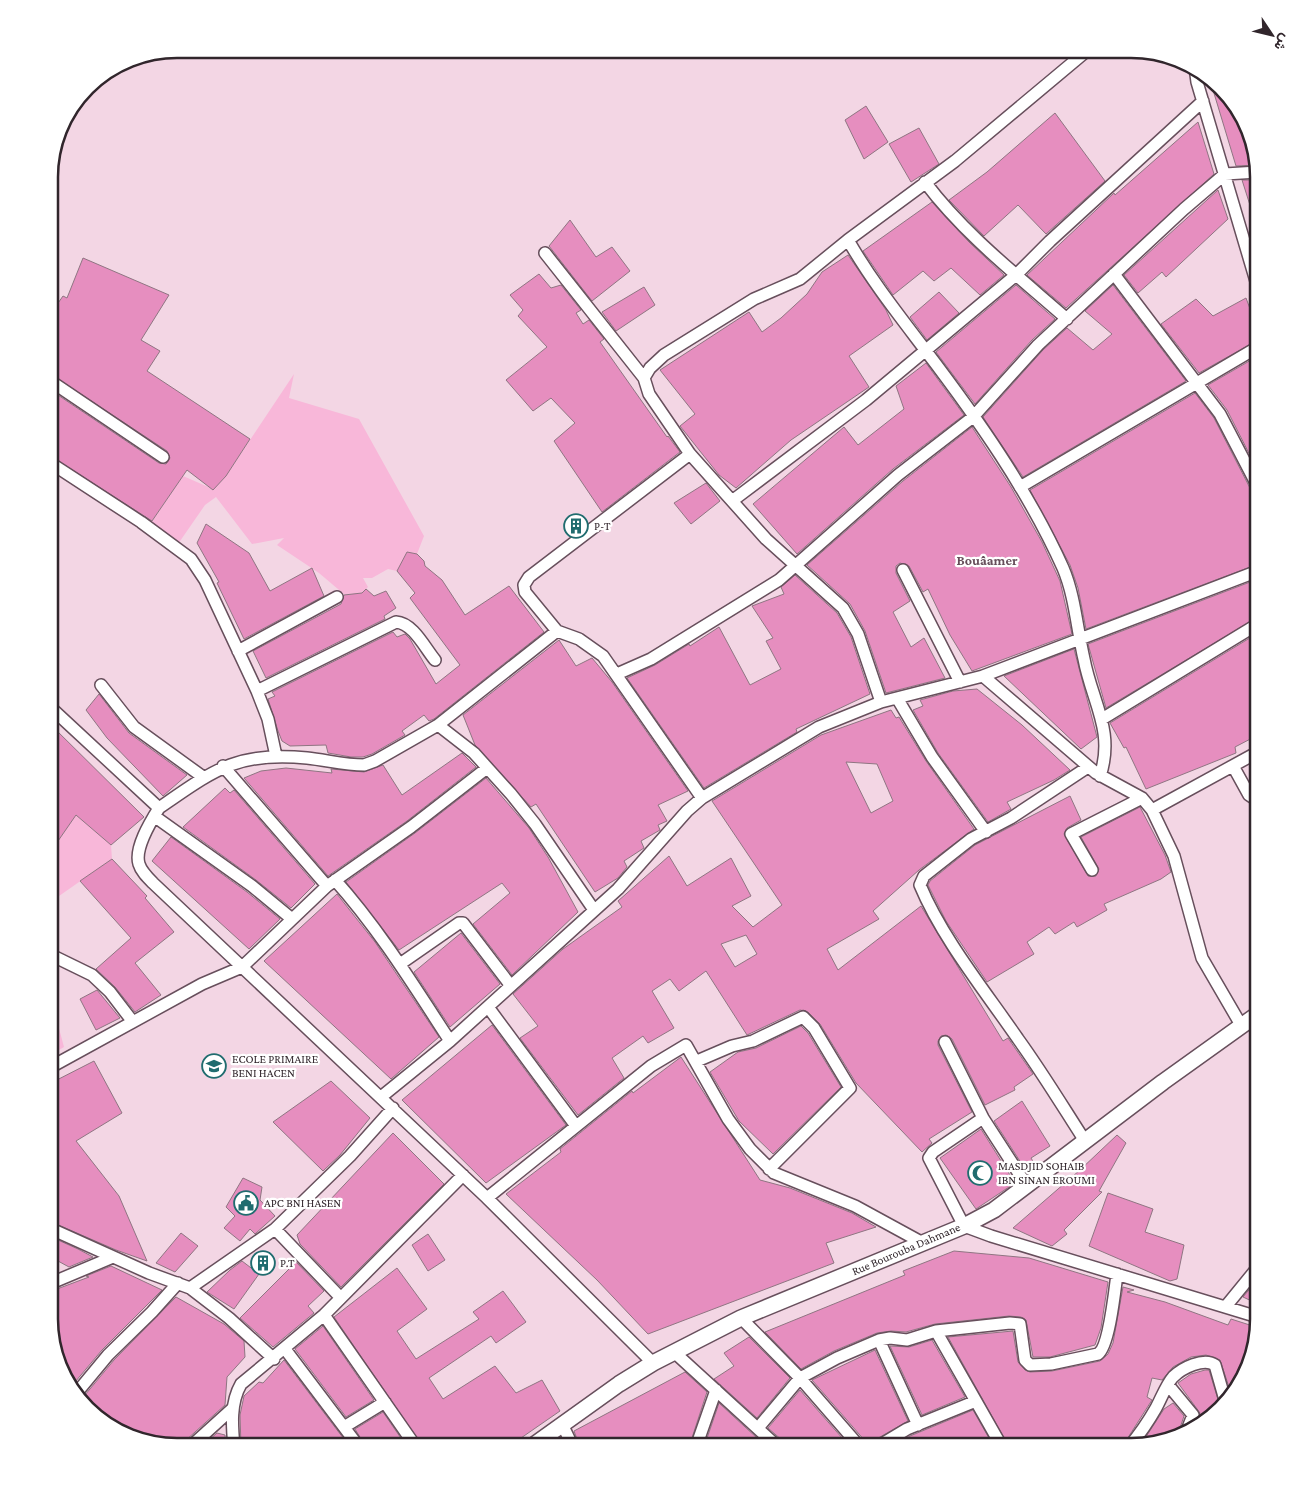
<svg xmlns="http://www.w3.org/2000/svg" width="1307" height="1496" font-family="'Crimson Pro',Vazirmatn,serif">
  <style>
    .green { fill: #f8b7d9 }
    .building { fill: #e68ebf; stroke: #8f7582; fill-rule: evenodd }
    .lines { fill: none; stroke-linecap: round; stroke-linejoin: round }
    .minor-casing { stroke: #674f5c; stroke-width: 14 }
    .tertiary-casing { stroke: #674f5c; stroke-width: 18 }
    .minor { stroke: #fff; stroke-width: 11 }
    .tertiary { stroke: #fff; stroke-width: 15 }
    .labels { text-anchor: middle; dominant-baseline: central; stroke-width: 4.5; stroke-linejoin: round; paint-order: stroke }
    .poi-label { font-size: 12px; fill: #31262c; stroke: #fff; text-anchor: start }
    .street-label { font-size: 12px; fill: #31262c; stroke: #fff }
    .neighbourhood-label { font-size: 14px; font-weight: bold; fill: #664e5a; stroke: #fff }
    .rim { fill: none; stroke: #31262c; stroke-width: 2.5 }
  </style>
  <rect width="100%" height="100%" fill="#f3d6e4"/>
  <path class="green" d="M294,374L289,398L359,419L424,536L417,554L407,552L397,571L388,569L372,578H363L368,587L362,593L345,595L319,573L277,545L284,538L252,544L216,497L205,505L178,544L151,523L183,476L213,489L226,476Z
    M76,815L111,845L112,859L49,903V854Z
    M49,1014L57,1021L64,1047L49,1056Z"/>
  <path class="building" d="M1210,80L1232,99L1252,136L1256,165L1236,166Z
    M866,106L888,142L864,159L845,120Z
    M1055,113L1105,181L1046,234L1018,205L984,236L949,200L987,172Z
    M1198,122L1214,174L1066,308L1027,275L1114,193L1115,195Z
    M919,128L939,164L911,182L889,144Z
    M1242,180H1258V223L1256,224Z
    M1218,190L1228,219L1166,277L1162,272L1138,293L1124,275Z
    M932,202L969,242L1004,275L980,295L951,268L934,281L923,271L893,295L863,251Z
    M570,220L596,257L612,247L630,271L592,301L549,246Z
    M848,255L886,310L893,325L849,356L869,387L791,440L736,488L719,475L680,426L695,414L660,370L749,312L762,332L781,318L807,294L822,272Z
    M83,258L169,295L141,340L160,351L147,371L250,439L226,476L213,490L187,470L152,521L49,455V389L159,463L166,464L170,458L167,451L49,373V316L63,296L67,298Z
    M539,274L551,288L561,285L581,310L576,313L583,324L589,320L604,339L600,342L667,437L668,436L680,452L602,512L554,441L575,423L551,398L533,411L506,380L547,347L518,316L523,310L510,295Z
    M1016,285L1055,319L1032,340L975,404L936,352Z
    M1113,285L1186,381L1023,477L983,417L1043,350L1067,328L1093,350L1112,334L1085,311Z
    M644,287L655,305L616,331L602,312Z
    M939,292L959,313L927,340L910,317Z
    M1246,298L1258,330V340L1199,373L1161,324L1196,299L1213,316Z
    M1258,356V471L1227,410L1208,385Z
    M926,363L964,415L893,469L797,554L753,504L844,427L858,445L904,409L896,386Z
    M1195,393L1214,418L1251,490L1258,496V564L1086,629L1078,588L1070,565L1030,490Z
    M972,427L1011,487L1042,542L1060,581L1072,634L972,671L950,635L928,589L923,592L909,566L900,563L896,566V573L910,601L893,612L911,647L924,638L945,678L886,693L865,631L850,604L807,565L903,481Z
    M706,483L720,501L691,524L674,503Z
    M206,524L249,553L270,591L312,568L324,596L244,639L217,583L219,582L197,543Z
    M407,552L417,554L424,561L425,566L442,580L465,615L509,586L544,632L434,719L429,721L424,715L402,731L405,735L372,754L363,757H351L328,753L326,745L290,746L282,741L278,731L268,699L275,696L272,692L393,632L397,637L405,634L410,639L436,684L460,665L410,598L415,593L397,571Z
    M795,575L837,613L851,637L870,694L796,729L797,732L704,788L627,678L655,665L689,644L690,646L719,627L750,685L781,669L766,641L773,638L752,606L784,594L781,587Z
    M1258,579V617L1106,708L1088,644Z
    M366,589L374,596L386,591L396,608L384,616L385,619L266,678L253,651L341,604L344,595L362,593Z
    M1258,633V735L1235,747L1236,753L1146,789L1126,747L1124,748L1110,723Z
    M559,640L576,666L592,658L612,682L688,791L658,805L667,821L658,825L660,830L641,841L644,848L624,861L627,867L618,878L595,892L536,804L531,807L475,745L463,715Z
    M1074,649L1097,737L1081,749L1004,676Z
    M977,689L1022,725L1070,770L1054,780L1007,802L1011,809L988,822L938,753L913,710L923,706L920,700L953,691Z
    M99,694L129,733L187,775L163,796L107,738L86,710Z
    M891,710L896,718L899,717L926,761L974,829L919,870L873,911L879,919L827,949L838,970L921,906L1003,1041L1008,1038L1033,1074L1014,1087L1015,1090L985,1105L952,1039L946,1035L941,1036L938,1041V1045L972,1112L929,1139L932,1143L922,1152L856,1083L820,1024L808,1012L800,1010L747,1035L706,971L679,991L670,979L652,991L674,1028L648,1043L643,1036L612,1058L624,1078L578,1115L520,1038L538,1026L513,994L563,949L622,907L618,901L669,856L687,886L731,858L751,896L732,906L753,927L782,905L712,801L821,735ZM846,762L877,764L893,801L871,813ZM746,935L757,954L735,967L721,944Z
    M49,723L144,817L111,845L76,815L49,854Z
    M462,753L476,767L407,821L328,876L244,778L261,771L286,768L332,773L331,769L364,772L383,765L402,795Z
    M486,778L529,828L548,857L578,912L512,975L473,924L510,893L502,883L399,950L346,882L415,833Z
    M225,788L230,793L234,790L315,884L291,908L256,880L183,827Z
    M1070,796L1081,820L1067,828L1064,834L1088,876H1096L1099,869L1081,837L1140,807L1165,855L1171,872L1161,879L1104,904L1107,910L1077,927L1074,922L1055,934L1049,927L1027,942L1034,954L987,982L946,921L928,885L930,881L975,845Z
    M171,837L247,892L280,919L249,949L152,861Z
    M112,859L147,896L145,898L174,932L135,963L161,995L135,1012L115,987L96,969L131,938L80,881Z
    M337,894L375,942L439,1037L391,1079L264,961Z
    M461,933L500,984L450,1027L414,972Z
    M97,990L120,1018L96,1030L80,999Z
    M492,1025L566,1125L486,1183L402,1100Z
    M801,1026L808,1033L841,1087L773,1154L739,1121L710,1072L738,1052L756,1048Z
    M681,1057L760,1180L790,1188L852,1213L876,1227L826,1243L834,1263L648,1334L597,1280L506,1194L561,1152L560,1149L632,1091L633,1093Z
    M94,1061L122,1113L76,1141L119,1196L147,1261L116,1250L49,1221V1084Z
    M331,1081L370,1118L340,1155L323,1171L273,1122Z
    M1022,1101L1050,1146L1031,1158L1034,1163L1025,1169L994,1121Z
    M981,1129L1015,1183L976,1209L940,1158Z
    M393,1133L444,1184L341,1287L300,1244L297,1235Z
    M1117,1135L1126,1143L1099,1191L1102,1192L1064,1230L1067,1234L1052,1246L1013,1228L1080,1170Z
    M243,1178L262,1187L260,1200L275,1216L255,1234L250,1229L240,1241L224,1228L235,1216L226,1207Z
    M1108,1193L1153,1209L1145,1232L1184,1245L1177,1279L1170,1281L1089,1246Z
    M181,1233L198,1246L175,1272L156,1263Z
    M428,1234L445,1260L428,1271L412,1245Z
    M49,1236L78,1249L93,1257L69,1267L58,1261L49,1273Z
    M954,1251L1029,1258L1108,1282L1101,1328L1095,1345L1050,1357H1033L1026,1320L1021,1317L1009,1316L935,1324L906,1332L891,1331L877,1333L834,1351L801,1369L765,1332L905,1275L903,1271Z
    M242,1261L259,1274L234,1309L207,1292L230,1270Z
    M296,1262L324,1291L308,1306L314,1313L273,1347L240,1318Z
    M111,1266L162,1290L102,1350L70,1388L55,1360L49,1320V1292L89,1277L86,1276Z
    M397,1268L427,1309L397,1331L416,1359L479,1319L473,1312L503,1291L526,1322L496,1343L491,1336L429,1378L443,1399L495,1366L516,1393L542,1380L560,1411L508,1447H423L334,1317Z
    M1258,1279V1304L1243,1297Z
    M1123,1287L1134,1290L1127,1292L1165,1302L1228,1325L1231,1319L1256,1327L1245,1376L1231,1393L1220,1360L1206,1355L1191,1357L1173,1367L1162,1380L1152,1378L1147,1397L1152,1400L1122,1447H1009L948,1337L1013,1331L1018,1362L1025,1370L1030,1372L1052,1371L1100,1361L1108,1354L1113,1343Z
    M176,1297L224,1324L244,1341L245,1357L227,1377L225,1405L185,1441L183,1447L120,1434L80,1401L114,1360Z
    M323,1326L374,1400L346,1417L295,1349Z
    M749,1337L790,1378L757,1418L714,1379L734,1366L724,1353Z
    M932,1340L965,1397L922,1415L890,1346L909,1347Z
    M875,1350L908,1421L873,1441L867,1447L866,1442L812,1380Z
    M284,1360L350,1447H241L240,1415L244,1396L259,1382L263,1383Z
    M1205,1370H1209L1220,1406L1208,1421L1196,1427L1200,1413L1178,1383L1191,1374Z
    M685,1372L707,1392L689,1447H580L574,1431Z
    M800,1390L850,1447H785L783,1441L768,1428Z
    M719,1403L757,1438L755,1447H704Z
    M1173,1403L1184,1416L1179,1431V1436L1172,1440L1140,1446L1164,1409Z
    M973,1410L994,1447H891L910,1436Z
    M383,1412L407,1447H366L355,1429Z
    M217,1433L225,1435L226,1447H201Z"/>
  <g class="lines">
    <g class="minor-casing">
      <path id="minor" d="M1195,67L1197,82L1258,288
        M925,182C964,234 1018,276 1067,319
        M848,240C871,280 898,314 926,351C977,418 1028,490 1063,568C1075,596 1077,629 1084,659C1092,702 1115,731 1100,776
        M545,253L644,378
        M1114,274L1220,414L1258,487
        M49,380L163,457
        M690,454L529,577L524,585L525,592L557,631L579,639L603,656L702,798
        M49,462L141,522L191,559L205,580L257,691L268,719L276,756
        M1020,487L1258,347
        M732,501L866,400L1016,275L1050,241L1203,101
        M903,570L960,682
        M238,651L337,597
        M617,674L651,659L779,580L898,475L973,417L1038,345L1184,209L1225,174L1258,172
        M983,676L1258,571
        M101,685L134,727L203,777
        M257,691L396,622C413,623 425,648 435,660
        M897,698L932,757L986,832
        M881,702L858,634L843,608L766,539L690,454L649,394L644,378L650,368L664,355L754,299L800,279L848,240L955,161L1089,49
        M49,706L159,808C151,821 134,848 139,864C141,871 147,877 153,883L487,1198L653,1363
        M1102,719L1258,624
        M438,725L557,631
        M223,766L327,886
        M1233,766L1249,795L1258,801
        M159,808C214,770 237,751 307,758C326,760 345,765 364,765L375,761L438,725L474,753L511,794L535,824L594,910
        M1152,810L1258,752
        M154,816L252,886L292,919
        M1092,870L1071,834L1142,798
        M335,880C379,929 414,986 450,1041
        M49,954L92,975L110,992L133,1022
        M400,964L459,923H463L511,986
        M488,1007L576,1126
        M945,1042L983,1118L1027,1186
        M697,1061L732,1046L753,1041L803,1017L814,1028L850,1088L769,1169
        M49,1068L202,984L242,967L327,886L411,827L487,768
        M381,1097L450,1041L618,889L687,811L702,798L819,727L881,702L983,676L1096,773L1142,798L1152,810L1174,856L1202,958L1241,1025
        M983,1118L933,1152L929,1158L964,1226L991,1236L1258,1317
        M1085,1141C1063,1107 1042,1072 1018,1039C985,991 942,938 920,885L924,876L971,839L1011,818L1088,767
        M487,1198L651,1066L686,1045L728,1119L750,1149L774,1173L855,1206L921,1242
        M49,1228L149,1273L190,1288L275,1229L350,1156L393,1108
        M275,1229L341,1298
        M49,1284L113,1257
        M190,1288L229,1318L274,1359
        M1227,1305L1258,1267
        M324,1315L416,1447
        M741,1318L800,1378L860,1447
        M936,1331L1002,1447
        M879,1340L918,1425
        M285,1349L359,1447
        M674,1352L778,1447
        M1169,1386L1193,1415L1186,1433
        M74,1396L108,1355L152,1312L178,1283
        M563,1426L573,1447
        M344,1427L385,1402
        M758,1428L800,1378L837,1358L879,1340L890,1338L907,1340L936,1331L1010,1323L1020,1324L1025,1360L1030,1365L1051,1364L1098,1354C1109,1347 1115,1289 1117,1274
        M190,1447L232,1409
        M234,1447C232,1426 230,1403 241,1384L324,1315L463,1175
        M696,1447L716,1390
        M877,1447L907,1429L976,1401
        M1129,1447C1139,1435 1148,1422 1156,1408C1161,1399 1166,1385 1173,1377C1182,1368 1204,1357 1215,1365L1225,1400"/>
    </g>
    <g class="tertiary-casing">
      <path id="tertiary" d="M531,1447L619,1384L653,1363L741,1318L964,1226L994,1210L1163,1082L1258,1014"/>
    </g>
    <use href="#minor" class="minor"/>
    <use href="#tertiary" class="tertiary"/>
  </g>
  <defs>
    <g id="building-ring" transform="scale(1.25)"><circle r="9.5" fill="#fff" stroke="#206c6f" stroke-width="1.5"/><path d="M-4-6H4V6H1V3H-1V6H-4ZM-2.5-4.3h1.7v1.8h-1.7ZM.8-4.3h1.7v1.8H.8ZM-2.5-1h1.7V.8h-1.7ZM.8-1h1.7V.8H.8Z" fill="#206c6f"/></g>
    <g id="school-ring" transform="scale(1.25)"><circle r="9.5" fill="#fff" stroke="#206c6f" stroke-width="1.5"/><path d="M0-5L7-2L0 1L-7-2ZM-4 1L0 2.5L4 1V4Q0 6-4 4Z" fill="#206c6f"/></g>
    <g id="mosque-ring" transform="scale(1.25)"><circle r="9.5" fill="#fff" stroke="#206c6f" stroke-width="1.5"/><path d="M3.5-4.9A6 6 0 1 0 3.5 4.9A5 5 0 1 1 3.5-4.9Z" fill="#206c6f"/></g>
    <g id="civic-ring" transform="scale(1.25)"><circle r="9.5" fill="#fff" stroke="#206c6f" stroke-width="1.5"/><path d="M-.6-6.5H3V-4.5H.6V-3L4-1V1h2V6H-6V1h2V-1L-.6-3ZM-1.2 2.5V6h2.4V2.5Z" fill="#206c6f"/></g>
  </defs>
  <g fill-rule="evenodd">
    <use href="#building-ring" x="576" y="526"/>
    <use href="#school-ring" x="214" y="1066"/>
    <use href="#mosque-ring" x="980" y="1173"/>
    <use href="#civic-ring" x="246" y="1203"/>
    <use href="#building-ring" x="263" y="1263"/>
  </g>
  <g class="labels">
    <g class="poi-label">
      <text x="594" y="526">P-T</text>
      <text x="232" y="1059">ECOLE PRIMAIRE<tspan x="232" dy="14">BENI HACEN</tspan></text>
      <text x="998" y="1166">MASDJID SOHAIB<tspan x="998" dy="14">IBN SINAN EROUMI</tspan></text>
      <text x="264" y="1203">APC BNI HASEN</text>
      <text x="280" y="1263">P.T</text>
    </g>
    <g class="street-label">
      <text transform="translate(906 1249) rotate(-23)">Rue Bourouba Dahmane</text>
    </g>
    <g class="neighbourhood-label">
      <text x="987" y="560">Bouâamer</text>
    </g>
  </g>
  <path d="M0 0H1307V1496H0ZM177 58H1131A119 119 0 0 1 1250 177V1319A119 119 0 0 1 1131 1438H177A119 119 0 0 1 58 1319V177A119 119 0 0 1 177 58Z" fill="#fff" fill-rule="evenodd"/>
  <path class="rim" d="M177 58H1131A119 119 0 0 1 1250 177V1319A119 119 0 0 1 1131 1438H177A119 119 0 0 1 58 1319V177A119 119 0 0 1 177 58Z"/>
  <g transform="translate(1272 35) rotate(125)" stroke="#ffffff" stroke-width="4" paint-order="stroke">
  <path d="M0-4L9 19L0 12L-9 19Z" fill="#31262c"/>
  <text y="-8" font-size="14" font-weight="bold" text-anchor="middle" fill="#31262c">ش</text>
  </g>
</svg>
